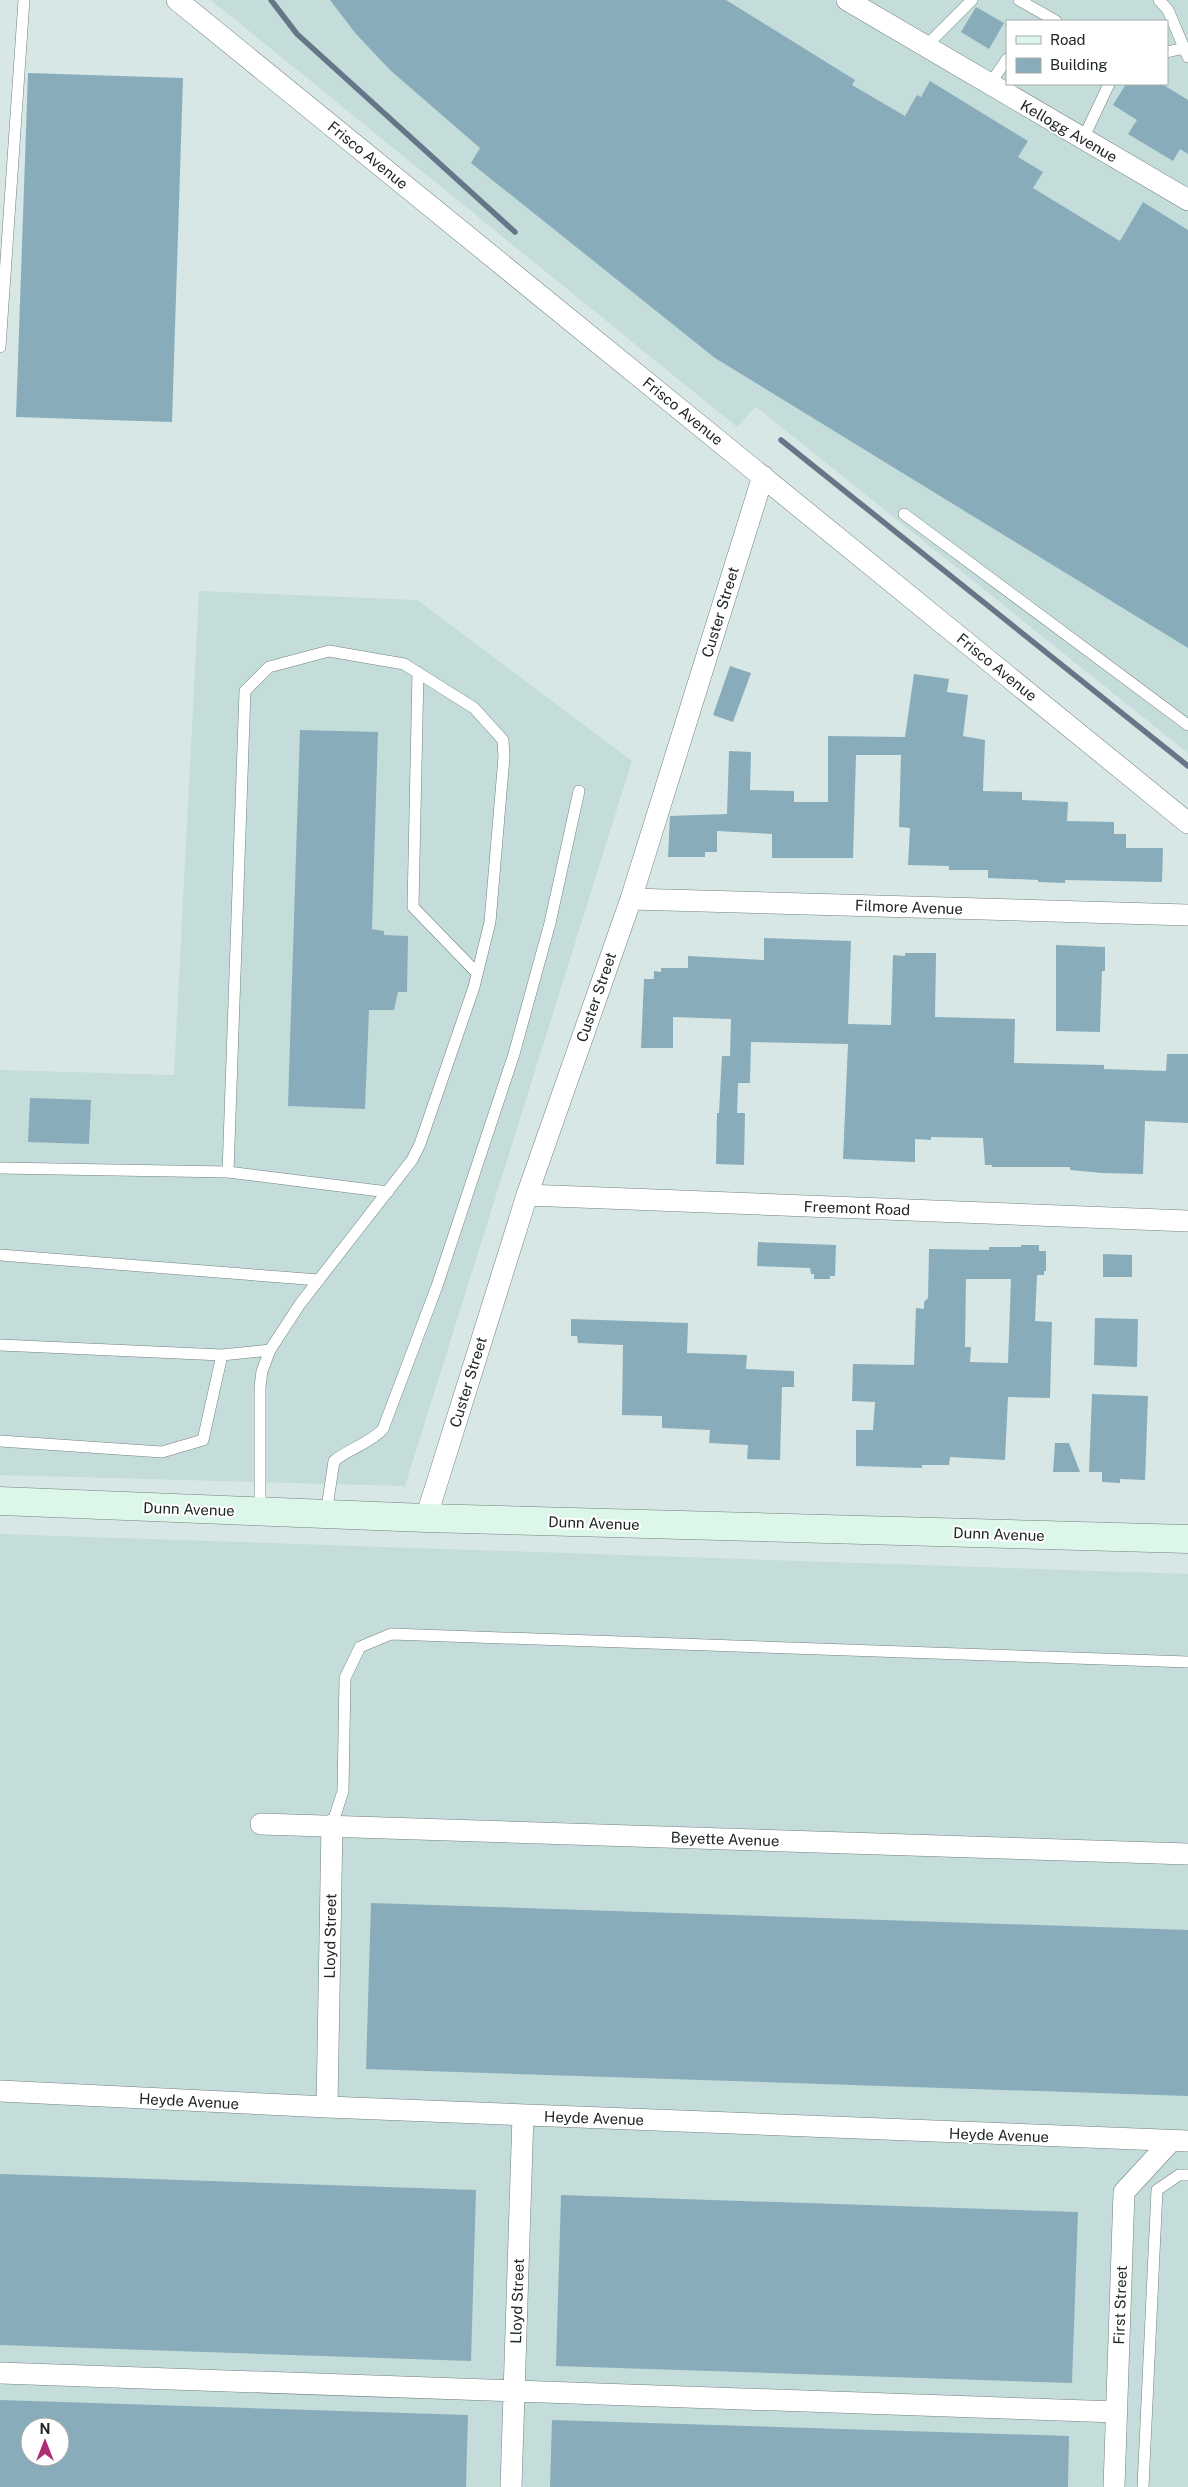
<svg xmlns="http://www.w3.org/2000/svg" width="1188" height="2487" font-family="'Public Sans',sans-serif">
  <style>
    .built { fill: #c4dddb; fill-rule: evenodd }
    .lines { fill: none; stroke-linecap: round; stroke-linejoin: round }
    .stream { stroke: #667587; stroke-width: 5.5 }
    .building { fill: #89acba; fill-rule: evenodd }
    .service-casing { stroke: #738180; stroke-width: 12 }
    .minor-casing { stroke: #738180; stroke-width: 22 }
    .secondary-casing { stroke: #738180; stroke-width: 29 }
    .service { stroke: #fff; stroke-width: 11 }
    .minor { stroke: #fff; stroke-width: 21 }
    .secondary { stroke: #dcf7e9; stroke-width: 28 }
    .labels { text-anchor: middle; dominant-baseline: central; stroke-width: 4; stroke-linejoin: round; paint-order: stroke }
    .street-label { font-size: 15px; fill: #212726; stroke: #fff }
  </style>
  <rect width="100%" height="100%" fill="#d7e7e6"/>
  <path class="built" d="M211,0H1188V753L756,407L737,427ZM1007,21H1167V84H1007Z
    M199,591L417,600L632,761L405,1486L0,1475V1070L174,1075Z
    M0,1534L1188,1574V2487H0ZM30,2427H60V2457H30Z"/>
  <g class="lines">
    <path class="stream" d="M271,0L297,34L515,232
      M781,440L1188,766"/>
  </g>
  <path class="building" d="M330,0H726L855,80L852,85L905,116L917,95L921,97L930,81L1028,141L1018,157L1043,172L1033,188L1120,241L1143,202L1188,230V648L715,358L471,163L480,148L390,70L356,34Z
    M976,7L1004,23L989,49L961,32Z
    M28,73L183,78L172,422L16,417Z
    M1126,84H1162L1188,100V154L1180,149L1173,161L1128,134L1137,120L1113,105Z
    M730,666L751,673L733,722L713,715Z
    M914,674L949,679L947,692L968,695L963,736L985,740L983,791L1022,792V800L1068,802L1067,821L1114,822V834H1126V848H1163L1162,882L1065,880V883L1038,882V880L988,878V870H949V866L908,865L910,828L899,827L901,755H856L853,858H772V834L717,831V852H705V857H668L670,816L727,814L729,751L751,752L750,790L794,791V802H828V736L905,737Z
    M300,730L378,732L372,929L384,931V935L408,936L407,992H398L394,1010H369L365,1109L288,1106Z
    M764,938L851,941L848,1024L891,1025L893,955L905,956V953H936L935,1017L1015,1019L1014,1063L1104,1065V1069L1166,1071L1167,1054H1188V1123L1145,1121L1143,1174L1102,1173L1070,1170V1167H992V1165H985L983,1138L931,1137V1140L915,1139V1162L843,1159L848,1044L751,1042L750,1083H738L737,1113H745L744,1165L716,1164L717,1113H719L722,1056H730L731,1019L673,1017V1048H641L644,979H654V971L661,972V968H688V956L764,960Z
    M1056,945L1105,947V971H1102L1100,1032L1056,1031Z
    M30,1098L91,1100L89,1144L28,1142Z
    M758,1242L836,1245L835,1276H830V1279H814V1274H811L810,1268L757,1266Z
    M1021,1245H1039V1251H1046V1271H1044V1275H1037L1035,1321L1052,1322L1050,1398L1008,1397L1005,1460L950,1457L949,1465H922V1468L856,1466V1430H873L875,1402L852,1401L853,1364L914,1365L916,1308L924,1309V1302L928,1298L929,1249L989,1250V1247H1021ZM966,1279H1011L1008,1363L970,1362L971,1347H965Z
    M1103,1254L1132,1255V1277H1103Z
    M1095,1318L1138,1319L1137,1367L1094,1365Z
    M571,1319L688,1323L687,1353L747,1355L746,1369L794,1371V1387H782L780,1460L747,1459L748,1445L709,1443L710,1430L662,1428V1416L622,1415L623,1345L578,1343L577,1336H571Z
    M1092,1394L1148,1396L1145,1480L1120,1479V1483L1102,1482V1472H1089Z
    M1055,1443H1069L1080,1472H1053Z
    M371,1903L1188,1930V2096L366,2069Z
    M0,2174L476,2190L471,2361L0,2345Z
    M561,2195L1078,2212L1072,2383L556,2366Z
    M0,2400L468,2415L466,2487H0ZM30,2427H60V2457H30Z
    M552,2420L1069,2436L1068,2487H550Z"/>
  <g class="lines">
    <g class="service-casing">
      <path id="service" d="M1019,0L1056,21
        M1159,0L1168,10L1188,57
        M926,46L972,0
        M1167,52L1184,48
        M990,84L1007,59
        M1083,139L1109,84
        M0,347L24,0
        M904,514L1188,725
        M418,672L413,907L477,973
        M0,1168L228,1172L388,1192
        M228,1172L245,691L269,667L329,651L404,664L474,708L503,740L504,757L490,922L474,987L420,1144L412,1160L300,1304L270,1350L262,1371L260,1387V1511
        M0,1255L319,1280
        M0,1345L222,1355
        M0,1441L162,1452L203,1440L222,1355L270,1350
        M326,1514L334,1461C350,1448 369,1444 383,1429L437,1286L514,1054L550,923L579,791
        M332,1825L343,1791L345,1678L360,1647L391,1634L1188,1662
        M1143,2487L1157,2190L1179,2175H1188"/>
    </g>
    <g class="minor-casing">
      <path id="minor" d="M177,0L1188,823
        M847,0L1188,200
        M631,899L1188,915
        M527,1195L1188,1221
        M426,1518L527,1195L631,899L763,476
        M261,1824L1188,1854
        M0,2091L327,2107L1188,2141
        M327,2107L332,1825
        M0,2373L1117,2412
        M511,2487L523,2115
        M1114,2487L1124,2192L1171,2141"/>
    </g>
    <g class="secondary-casing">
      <path id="secondary" d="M0,1501L426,1518L1188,1539"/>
    </g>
    <use href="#service" class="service"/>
    <use href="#minor" class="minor"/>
    <use href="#secondary" class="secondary"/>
  </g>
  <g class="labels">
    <g class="street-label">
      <text transform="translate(1069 131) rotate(30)">Kellogg Avenue</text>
      <text transform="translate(368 155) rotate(39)">Frisco Avenue</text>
      <text transform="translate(683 411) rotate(39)">Frisco Avenue</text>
      <text transform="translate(720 612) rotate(-73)">Custer Street</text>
      <text transform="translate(997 667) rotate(39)">Frisco Avenue</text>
      <text transform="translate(909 907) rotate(2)">Filmore Avenue</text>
      <text transform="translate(596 997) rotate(-71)">Custer Street</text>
      <text transform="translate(857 1208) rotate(2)">Freemont Road</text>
      <text transform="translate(468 1382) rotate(-73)">Custer Street</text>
      <text transform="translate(189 1509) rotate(2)">Dunn Avenue</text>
      <text transform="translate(594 1523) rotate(2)">Dunn Avenue</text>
      <text transform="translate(999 1534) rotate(2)">Dunn Avenue</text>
      <text transform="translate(725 1839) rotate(2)">Beyette Avenue</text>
      <text transform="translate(330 1936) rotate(-89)">Lloyd Street</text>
      <text transform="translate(189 2101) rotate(3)">Heyde Avenue</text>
      <text transform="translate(594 2118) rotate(2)">Heyde Avenue</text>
      <text transform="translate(999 2135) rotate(2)">Heyde Avenue</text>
      <text transform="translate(517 2301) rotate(-88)">Lloyd Street</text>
      <text transform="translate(1120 2305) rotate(-88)">First Street</text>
    </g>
  </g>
  <rect x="1006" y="20" width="162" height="65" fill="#ffffff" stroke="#a6a9a8"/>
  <rect x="1016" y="36" width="25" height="8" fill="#dcf7e9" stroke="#a6a9a8"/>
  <text x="1050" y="45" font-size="15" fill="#212726">Road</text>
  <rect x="1016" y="58" width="25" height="15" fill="#89acba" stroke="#a6a9a8"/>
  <text x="1050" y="70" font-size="15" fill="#212726">Building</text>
  <g transform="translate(45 2442)"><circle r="24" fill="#ffffff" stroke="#a6a9a8"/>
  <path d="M0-4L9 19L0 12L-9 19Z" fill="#af2b73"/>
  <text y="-8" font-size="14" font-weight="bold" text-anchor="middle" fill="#212726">N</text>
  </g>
</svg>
